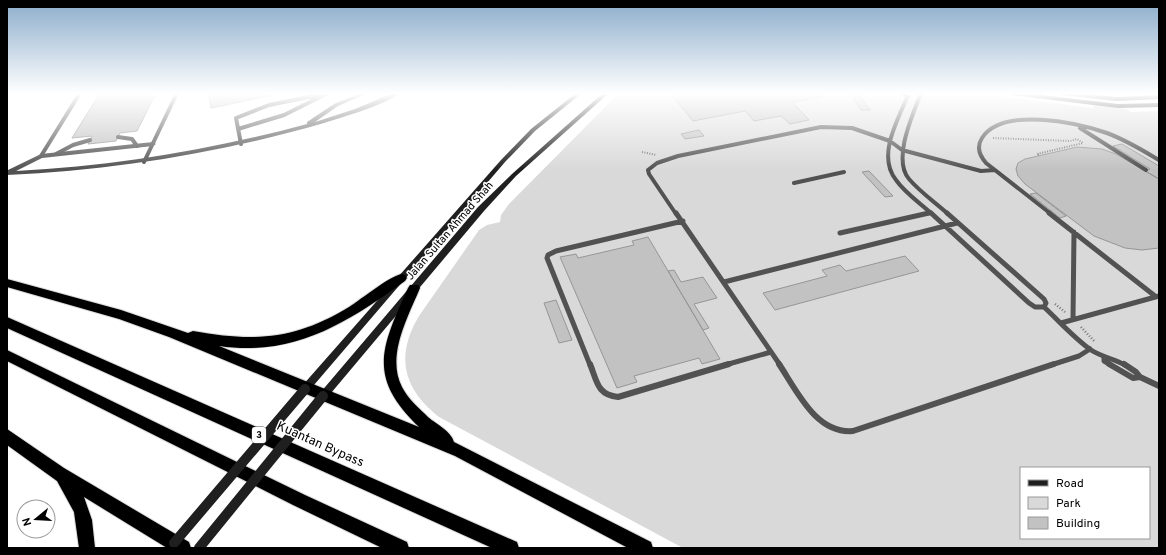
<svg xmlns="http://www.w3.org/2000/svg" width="1166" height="555" font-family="Overpass,sans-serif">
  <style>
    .green { fill: #d9d9d9; fill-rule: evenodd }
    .building { fill: #c2c2c2; stroke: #969696 }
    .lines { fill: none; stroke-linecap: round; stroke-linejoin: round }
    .highway-casing { stroke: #dbdbdb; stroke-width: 2 }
    .path-far1 { stroke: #747474; stroke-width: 2; stroke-dasharray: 1 1.5; stroke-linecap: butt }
    .path { stroke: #747474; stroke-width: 2.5; stroke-dasharray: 1 2; stroke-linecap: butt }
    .lane-far2 { stroke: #525252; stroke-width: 4 }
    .lane-far1 { stroke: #525252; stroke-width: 5 }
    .lane { stroke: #525252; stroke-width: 6 }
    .street { fill: #525252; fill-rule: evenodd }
    .secondary { fill: #1f1f1f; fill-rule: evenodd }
    .highway { fill: #000; fill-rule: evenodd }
    .secondary-bridge { stroke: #1f1f1f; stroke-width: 10 }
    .labels { text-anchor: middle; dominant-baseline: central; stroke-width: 3; stroke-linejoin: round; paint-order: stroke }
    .shield { fill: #fff; stroke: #4c4c4c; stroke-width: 1 }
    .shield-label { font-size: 10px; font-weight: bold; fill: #000 }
    .street-label { font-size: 11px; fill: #000; stroke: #fff }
    .near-street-label { font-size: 13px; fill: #000; stroke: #fff }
  </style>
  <rect width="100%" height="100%" fill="#fff"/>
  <path class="green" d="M619,93H975L1093,108L1094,105L1126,109L1131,112L1159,111V548H683L439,417C403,389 395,356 419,316L479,230L487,225L500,222L501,215L509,204ZM1021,468H1149V538H1021Z"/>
  <path class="building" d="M100,93H156L137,131L120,133L116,141L88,144L92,136L72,138Z
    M208,93H283L211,108Z
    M670,93H817L822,97L792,102L809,120L790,124L781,116L754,121L745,111L693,121Z
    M850,93H858L870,110H861Z
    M699,130L704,136L685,139L681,134Z
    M1122,144L1159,166V179L1145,171L1150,169L1113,146Z
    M1077,147L1102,149L1116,154L1159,179V248L1142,250L1125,248L1094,236L1025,184L1018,176L1016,169L1018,163L1025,159Z
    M869,171L893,196L885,197L862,172Z
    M1036,193L1066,216L1060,218L1030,194Z
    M648,237L720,359L702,364L699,358L634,376L637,382L617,388L560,257L576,254L578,258L634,245L632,241Z
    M905,256L919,271L775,310L763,293L827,276L822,270L840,265L846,271Z
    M674,270L681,282L703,277L717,298L694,304L709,328L703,330L668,271Z
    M556,300L572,340L559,343L544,303Z"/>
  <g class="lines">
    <g class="highway-casing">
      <path id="highway" d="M401,274L405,275L407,278L405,281C347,323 294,357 219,346L419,427C367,377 381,348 408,288L410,285H418L420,288C408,317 386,356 402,387C408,399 419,408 428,417C436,424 451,431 454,442L651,542L653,548H628L455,456L169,337L119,319L7,287V279L121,310L188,333L193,331C254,342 295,340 349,307C363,298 387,278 401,274Z
        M7,317L517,542L519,548H492L7,328Z
        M7,350L305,495L407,542L409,548H382L293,505L7,361Z
        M7,429L64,468L189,542L191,548H167L84,497L92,520L95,548H79L74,512L57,481L7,445Z"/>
    </g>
    <path class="path-far1" d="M993,138L1070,141L1077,139L1083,143L1037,154L1039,155
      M642,152L656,155"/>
    <path class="path" d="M1055,304L1065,312
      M1081,327L1095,342"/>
    <path class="lane-far2" d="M909,93C899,118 876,155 896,180C905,193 920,203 932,214
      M921,93C913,114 892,159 909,179C920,192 936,203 948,214
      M1080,128L1146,170
      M238,129L284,115L326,94
      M118,137L132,139L137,146
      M241,144L236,118L269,105L328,93
      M56,154L73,145L90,140
      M41,156L80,93
      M144,162L177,93
      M794,183L844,172
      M676,214L649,174L648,170L657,163L678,156L821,127L852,128L890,141L902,150L981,171L995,170
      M925,214L929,213
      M1051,214L986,163C980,156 976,147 982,138C1003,106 1078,123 1107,133C1126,140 1142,150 1159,160"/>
    <path class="lane-far1" d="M676,213L780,365
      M931,213L1029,303L1035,307H1044C1059,321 1074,338 1091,350C1102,357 1114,359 1125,365
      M947,213L1044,299L1046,303L1044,307
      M1049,213L1155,296
      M840,233L929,213
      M724,282L957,223
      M1073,319L1074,232
      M1061,323L1159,296
      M1104,357V361L1111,365
      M590,365L547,258L548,255L556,251L683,221
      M725,365L771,352
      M1051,365L1079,356L1090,349"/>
    <path class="lane" d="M590,364C597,381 597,395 618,397L729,364
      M779,364C797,391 816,434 853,431L1054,364
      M1109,364L1133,378L1140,377
      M1124,364L1136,372L1140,377L1159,386"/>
    <path class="street" d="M361,93H368L338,106L315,122L355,109L393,93H400C385,105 343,117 324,123C220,153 115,170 7,175L8,170L41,154L153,142L156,144L153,146L42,158L16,171C115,166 211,150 307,124V122L334,104Z"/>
    <path class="secondary" d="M576,93H582L535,131L505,162L308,392L305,393L302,392L300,389L302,386L501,160L531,129Z
      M603,93H609L516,176L484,211L326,399L323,400L320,399L318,396L320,393L478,207L512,174Z
      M897,93H904L911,96L908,98Z
      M1009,93H1024L1118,104L1159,103V107L1118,108L1012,95Z
      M1058,93H1074L1117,97L1159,95V99L1117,101L1061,95Z"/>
    <use href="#highway" class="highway"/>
    <path class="secondary-bridge" d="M174,543L305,389
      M199,548L323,396"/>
  </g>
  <linearGradient id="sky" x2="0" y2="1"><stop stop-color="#8baccb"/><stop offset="0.55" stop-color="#fff"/><stop offset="1" stop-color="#fff" stop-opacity="0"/></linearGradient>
  <rect width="1166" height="170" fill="url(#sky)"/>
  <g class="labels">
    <rect class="shield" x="252" y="427" width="14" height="16" rx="3"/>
    <g class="shield-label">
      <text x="259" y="435">3</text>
    </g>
    <g class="street-label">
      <text transform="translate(450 231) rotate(-49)">Jalan Sultan Ahmad Shah</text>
    </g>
    <g class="near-street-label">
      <text transform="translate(320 445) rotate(24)">Kuantan Bypass</text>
    </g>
  </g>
  <rect width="1166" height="555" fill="none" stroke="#000000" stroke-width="16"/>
  <rect x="1020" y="467" width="130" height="72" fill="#ffffff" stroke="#999999"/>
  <rect x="1028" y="480" width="20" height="6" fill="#1f1f1f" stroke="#999999"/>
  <text x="1056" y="487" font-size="12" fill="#000000">Road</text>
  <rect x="1028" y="497" width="20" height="12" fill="#d9d9d9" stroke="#999999"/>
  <text x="1056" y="507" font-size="12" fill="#000000">Park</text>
  <rect x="1028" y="517" width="20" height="12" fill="#c2c2c2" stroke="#999999"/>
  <text x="1056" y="527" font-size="12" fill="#000000">Building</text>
  <g transform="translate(36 519) rotate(252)"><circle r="19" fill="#ffffff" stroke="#999999"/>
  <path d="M0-3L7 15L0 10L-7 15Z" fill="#000000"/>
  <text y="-6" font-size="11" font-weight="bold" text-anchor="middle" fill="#000000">N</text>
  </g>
</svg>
